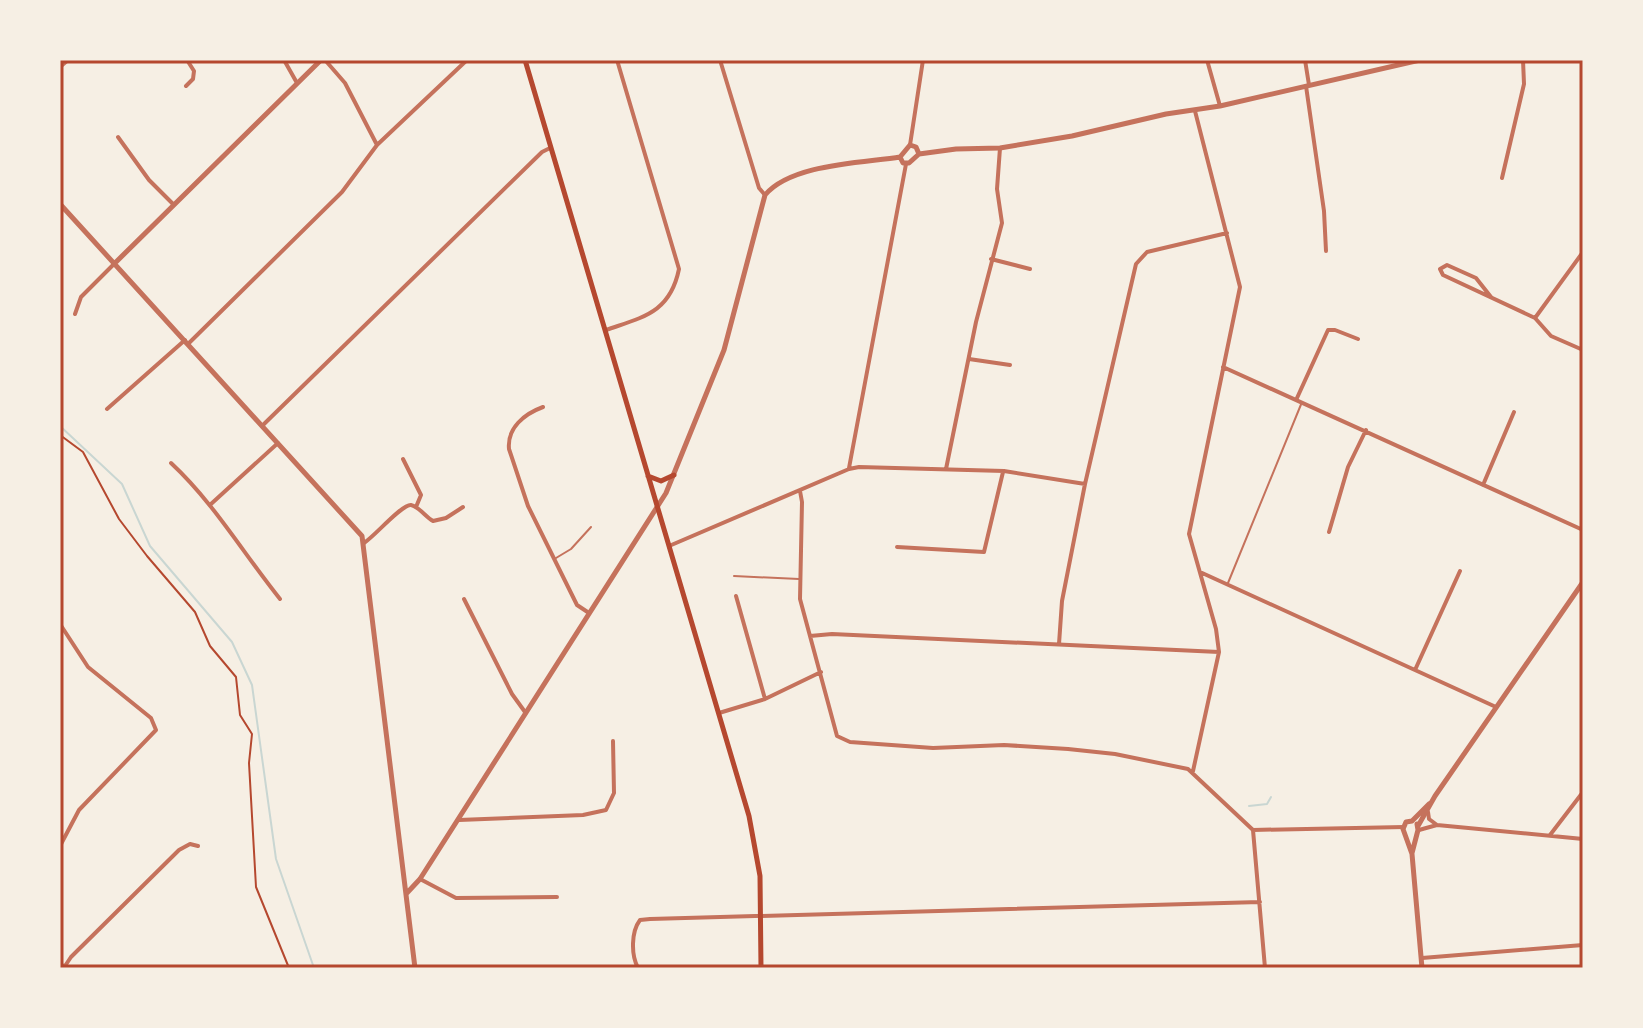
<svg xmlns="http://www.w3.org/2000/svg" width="1643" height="1028" font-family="Inter,sans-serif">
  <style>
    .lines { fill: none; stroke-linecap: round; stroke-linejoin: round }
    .stream { stroke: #c9d6d2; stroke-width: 2 }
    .path { stroke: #b5482f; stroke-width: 2 }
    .service { stroke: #c5725c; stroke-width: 2 }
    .minor { stroke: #c5725c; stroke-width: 4 }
    .tertiary { stroke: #c5725c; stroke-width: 5 }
    .secondary { stroke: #b5482f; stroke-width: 5 }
    .neatline { fill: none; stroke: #b5482f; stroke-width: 3 }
  </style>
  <rect width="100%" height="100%" fill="#f6efe4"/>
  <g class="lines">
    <path class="stream" d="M60,426L122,484L150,546L232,642L252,685L276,859L314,968
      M1249,806L1267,804L1271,797"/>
    <path class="path" d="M60,435L83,452L119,519L147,556L195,612L210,646L236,677L240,715L252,734L249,763L256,887L289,968"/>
    <path class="service" d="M556,558L571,549L591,527
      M734,576L799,579
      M1228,583L1302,402"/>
    <path class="minor" d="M284,60L297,83
      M325,60L345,83L377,145
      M720,60L759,188L765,195
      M837,60H838
      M1207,60L1220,106
      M1305,60L1309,85
      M60,67L68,60
      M186,86L193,79L194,71L187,60
      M1306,86L1324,211L1326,251
      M118,137L149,180L173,204
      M910,145L923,60
      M1502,178L1524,84L1523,60
      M991,259L1030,269
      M1491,297L1476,278L1447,265L1440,269L1443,275L1535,318L1551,336L1583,350
      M75,314L81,297L114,264
      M1535,318L1583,252
      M606,330C643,317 670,313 679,269L617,60
      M188,344L342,192L377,145L467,60
      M969,359L1010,365
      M1223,367L1583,530
      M1297,398L1328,330H1335L1358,339
      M543,407C524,414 507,428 509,449L528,506L577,605L589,613
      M107,409L185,340
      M263,425L542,152L550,148
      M403,459L421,495L416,507
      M171,463C214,503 243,553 280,599
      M849,468L906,164
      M946,469L976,322L1002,223L997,189L1000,148
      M1483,485L1514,412
      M800,491L802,502L800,599L837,736L850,742L933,748L1004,745L1068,749L1115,754L1188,769L1253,830
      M211,504L278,443
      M1329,532L1348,467L1366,430
      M364,543C375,536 402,504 411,505C418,506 426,517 433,521L446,518L463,507
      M669,546L849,469L859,467L1004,471L1085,484
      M897,547L984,552L1003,472
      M1200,572L1496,707
      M736,596L765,699
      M464,599L512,694L525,712
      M60,624L88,667L151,718L156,730L79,810L60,846
      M810,636L832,634L1219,652
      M1059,644L1062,601L1085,484L1136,264L1147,252L1227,233
      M1415,670L1460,571
      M719,713L765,699L821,672
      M1193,771L1219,652L1216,629L1189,534L1240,287L1195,111
      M1428,812L1429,819L1437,825
      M459,820L583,815L606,810L614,793L613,741
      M1253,830L1404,827
      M1253,830L1265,968
      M1419,830L1437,825L1583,839
      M1550,835L1583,792
      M420,879L456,898L557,897
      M1422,958L1583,945
      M60,965L73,968
      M65,966L71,957L179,850L190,844L198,846
      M638,968C631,955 631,932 640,920L650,919L1260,902"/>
    <path class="tertiary" d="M919,154L956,149L1000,148L1072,136L1166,114L1220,106L1420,60
      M900,157L910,145L916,147L919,154
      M900,157L903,163H909L919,154
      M60,204L362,536L415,968
      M115,263L321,60
      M1418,826L1435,796L1583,582
      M1412,853L1418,830L1417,824
      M406,894L420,879L666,493L724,350L765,195C791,164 861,163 900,157
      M1422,968L1412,854L1403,829L1406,822L1412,821L1429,804"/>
    <path class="secondary" d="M525,60L749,816L760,876L761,968
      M648,476L661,481L674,475"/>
  </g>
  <rect width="1643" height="1028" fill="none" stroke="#f6efe4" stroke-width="124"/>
  <rect x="62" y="62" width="1519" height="904" class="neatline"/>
</svg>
